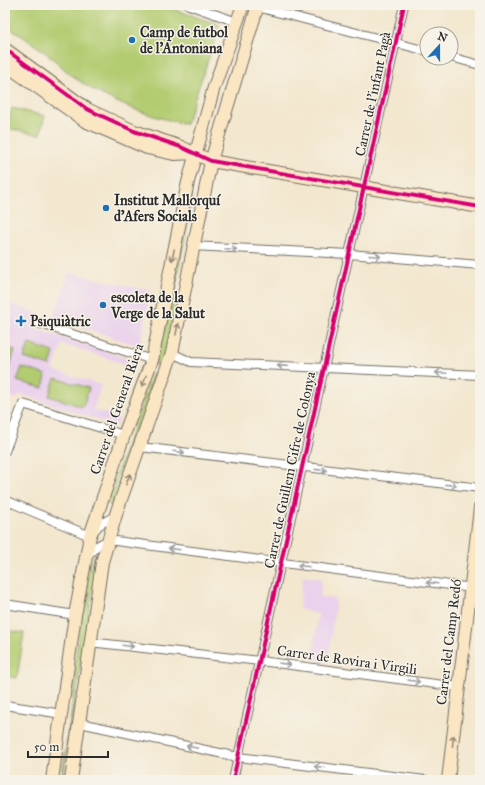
<svg xmlns="http://www.w3.org/2000/svg" width="485" height="785" font-family="'IM FELL Great Primer',serif">
  <style>
    .built { fill: #ead1ec }
    .green { fill: #b3cc71; stroke: #6f7c4e }
    .lines { fill: none; stroke-linecap: round; stroke-linejoin: round }
    .street-casing { stroke: #716d64; stroke-width: 10 }
    .secondary-casing { stroke: #716d64; stroke-width: 14 }
    .street { stroke: #fff; stroke-width: 8 }
    .secondary { stroke: #fbe6c4; stroke-width: 12 }
    .cycleway-casing { stroke: #f7f3e8; stroke-width: 6 }
    .cycleway { stroke: #d6006c; stroke-width: 4 }
    .oneway { stroke: #a0a0a0 }
    .oneway2 { stroke: #938878 }
    .poi-dot { fill: #1f6fb2; stroke: #f7f3e8; stroke-width: 1.5 }
    .labels { text-anchor: middle; dominant-baseline: central; stroke-width: 3; stroke-linejoin: round; paint-order: stroke }
    .poi-label { font-size: 14px; font-weight: bold; fill: #2b2b2b; stroke: #f7f3e8; text-anchor: start }
    .street-label { font-size: 14px; fill: #2b2b2b; stroke: #f7f3e8 }
  </style>
  <rect width="100%" height="100%" fill="#f7f3e8"/>
  <filter id="ink" filterUnits="userSpaceOnUse"><feTurbulence type="fractalNoise" baseFrequency=".025" numOctaves="2"/><feDisplacementMap in="SourceGraphic" scale="8" xChannelSelector="R" yChannelSelector="G"/><feConvolveMatrix kernelMatrix="1 2 1 2 8 2 1 2 1" color-interpolation-filters="sRGB"/></filter>
  <filter id="wash" filterUnits="userSpaceOnUse"><feTurbulence type="fractalNoise" baseFrequency=".012" numOctaves="4" result="noise"/><feDisplacementMap in="SourceGraphic" scale="16" xChannelSelector="R" yChannelSelector="G"/><feGaussianBlur stdDeviation="0.9" result="paint"/><feColorMatrix in="noise" values="0 0 0 0 0 0 0 0 0 0 0 0 0 0 0 0 0 1.4 0 .05"/><feComposite in="paint" operator="in"/></filter>
  <g filter="url(#wash)">
    <rect width="100%" height="100%" fill="#f3e7cf"/>
    <path class="built" d="M69,273L151,291L140,342L136,345L53,318Z
      M5,302L40,313L33,328L128,359L135,367L62,344L53,370L101,385L93,410L119,418L117,426L20,394L17,399L8,396L5,402Z
      M303,576L322,579L320,597L336,599L328,662L312,660L318,614L299,609Z"/>
    <path class="green" d="M5,5H161L220,25L186,124C146,116 104,100 71,75C63,68 55,60 46,53C33,43 19,34 5,25Z
      M12,108L45,116L40,135L7,128Z
      M190,195L193,196L177,278L170,335L161,367L155,364L165,327Z
      M29,344L54,352L50,366L24,358Z
      M5,347L15,350L6,378L5,377Z
      M22,367L46,375L43,388L17,381Z
      M153,373L159,375L111,506L106,503Z
      M55,378L89,388L83,407L49,396Z
      M95,553L98,554L66,758L63,780H61L72,707L76,652L88,570Z
      M5,630L24,633L17,678L5,676Z"/>
  </g>
  <g filter="url(#ink)">
    <g class="lines">
      <g class="street-casing">
        <path id="street" d="M189,5L237,22
          M257,7L427,51
          M451,57L480,65
          M192,246L349,254L480,265
          M38,323L152,360
          M172,353L191,362L480,375
          M140,447L480,488
          M5,451L23,404L124,435
          M5,500L90,536L99,525L115,516
          M86,557L97,546L108,540L480,589
          M5,604L75,615
          M89,642L260,661L459,687
          M5,705L62,714
          M80,723L238,757L425,780
          M233,780L404,5"/>
      </g>
      <g class="secondary-casing">
        <path id="secondary" d="M5,49L87,109L134,131L181,147L211,161L480,207
          M5,64L85,121L147,148L174,154L193,153
          M52,780L75,615L90,536L124,435L152,360L188,182L214,87L243,5
          M71,780L102,562L117,511L172,353L211,161L258,5
          M448,780L480,508"/>
      </g>
      <use href="#street" class="street"/>
      <use href="#secondary" class="secondary"/>
      <g class="cycleway-casing">
        <path id="cycleway" d="M5,49L87,109L134,131L181,147L211,161L480,207
          M233,780L404,5"/>
      </g>
      <use href="#cycleway" class="cycleway"/>
    </g>
    <defs><path id="oneway-shaft" d="M-6 0H5M1.5-3L5.5 0L1.5 3" fill="none" stroke-width="1.6" stroke-linecap="round" stroke-linejoin="round"/></defs>
    <g class="oneway">
      <use href="#oneway-shaft" transform="translate(231 249) rotate(3)"/>
      <use href="#oneway-shaft" transform="translate(375 256) rotate(5)"/>
      <use href="#oneway-shaft" transform="translate(283 366) rotate(-178)"/>
      <use href="#oneway-shaft" transform="translate(441 373) rotate(-177)"/>
      <use href="#oneway-shaft" transform="translate(179 452) rotate(7)"/>
      <use href="#oneway-shaft" transform="translate(321 470) rotate(6)"/>
      <use href="#oneway-shaft" transform="translate(451 485) rotate(6)"/>
      <use href="#oneway-shaft" transform="translate(174 549) rotate(-173)"/>
      <use href="#oneway-shaft" transform="translate(303 566) rotate(-173)"/>
      <use href="#oneway-shaft" transform="translate(432 583) rotate(-173)"/>
      <use href="#oneway-shaft" transform="translate(128 646) rotate(7)"/>
      <use href="#oneway-shaft" transform="translate(285 664) rotate(8)"/>
      <use href="#oneway-shaft" transform="translate(414 681) rotate(8)"/>
      <use href="#oneway-shaft" transform="translate(192 747) rotate(-168)"/>
      <use href="#oneway-shaft" transform="translate(320 767) rotate(-173)"/>
    </g>
    <g class="oneway2">
      <use href="#oneway-shaft" transform="translate(173 255) rotate(102)"/>
      <use href="#oneway-shaft" transform="translate(177 329) rotate(-79)"/>
      <use href="#oneway-shaft" transform="translate(144 381) rotate(110)"/>
      <use href="#oneway-shaft" transform="translate(128 479) rotate(-70)"/>
      <use href="#oneway-shaft" transform="translate(453 741) rotate(-84)"/>
    </g>
  </g>
  <g class="poi-dot">
    <circle cx="132" cy="40" r="4"/>
    <circle cx="106" cy="208" r="4"/>
    <circle cx="103" cy="305" r="4"/>
    <path d="M19 315h4v4h4v4h-4v4h-4v-4h-4v-4h4z"/>
  </g>
  <g class="labels">
    <g class="poi-label">
      <text x="140" y="32">Camp de futbol<tspan x="140" dy="16">de l’Antoniana</tspan></text>
      <text x="114" y="200">Institut Mallorquí<tspan x="114" dy="16">d'Afers Socials</tspan></text>
      <text x="111" y="297">escoleta de la<tspan x="111" dy="16">Verge de la Salut</tspan></text>
      <text x="30" y="321">Psiquiàtric</text>
    </g>
    <g class="street-label">
      <text transform="translate(373 94) rotate(-78)">Carrer de l'infant Pagà</text>
      <text transform="translate(117 409) rotate(-71)">Carrer del General Riera</text>
      <text transform="translate(290 470) rotate(-78)">Carrer de Guillem Cifre de Colonya</text>
      <text transform="translate(449 642) rotate(-83)">Carrer del Camp Redó</text>
      <text transform="translate(347 660) rotate(8)">Carrer de Rovira i Virgili</text>
    </g>
  </g>
  <rect width="485" height="785" fill="none" stroke="#f7f3e8" stroke-width="20"/>
  <g transform="translate(439 46) rotate(21)"><circle r="19" fill="#f7f3e8" stroke="#a5a39c"/>
  <path d="M0-3L7 15L0 10L-7 15Z" fill="#1f6fb2"/>
  <text y="-6" font-size="11" font-weight="bold" text-anchor="middle" fill="#2b2b2b">N</text>
  </g>
  <path d="M28 751v6h80v-6" fill="none" stroke="#2b2b2b" stroke-width="2"/>
  <text x="34" y="751" font-size="12" fill="#2b2b2b" stroke="#f7f3e8" stroke-width="3" paint-order="stroke">50 m</text>
</svg>
